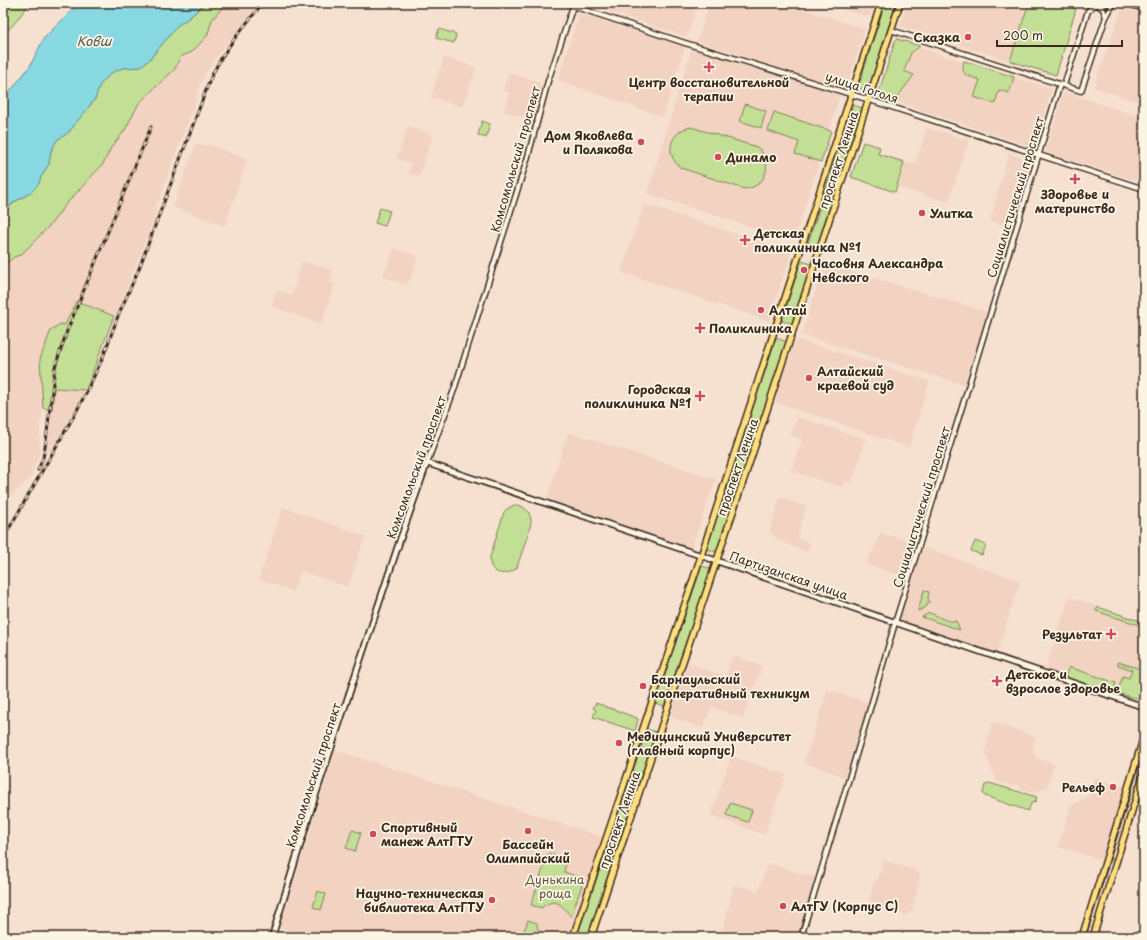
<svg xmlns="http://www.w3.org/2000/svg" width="1147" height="940" font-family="'Playpen Sans',sans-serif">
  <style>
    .built { fill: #f2d2c1 }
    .green { fill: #c3de95; stroke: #7f845a }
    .water { fill: #87d8e1; stroke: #699293 }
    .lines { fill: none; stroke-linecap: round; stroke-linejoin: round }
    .tertiary-casing { stroke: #3b2a1e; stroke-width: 7 }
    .secondary-casing { stroke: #3b2a1e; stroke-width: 8 }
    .primary-casing { stroke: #3b2a1e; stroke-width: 8 }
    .tertiary { stroke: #fcf5e5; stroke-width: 4 }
    .secondary { stroke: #fcf5e5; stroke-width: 4.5 }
    .primary { stroke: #ffdf80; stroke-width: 5 }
    .tram { stroke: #3b2a1e; stroke-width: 1 }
    .rail-casing { stroke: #3b2a1e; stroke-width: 3 }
    .rail { stroke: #fcf5e5; stroke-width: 1.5; stroke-dasharray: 4.5; stroke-linecap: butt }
    .poi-dot { fill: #d1495b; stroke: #fcf5e5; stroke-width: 1.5 }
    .labels { text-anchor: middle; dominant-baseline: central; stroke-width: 3.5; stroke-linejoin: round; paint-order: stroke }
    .poi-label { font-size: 12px; font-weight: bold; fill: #3b2a1e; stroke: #fcf5e5; text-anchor: start }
    .street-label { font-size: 12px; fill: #3b2a1e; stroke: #fcf5e5 }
    .park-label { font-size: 12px; fill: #5d573c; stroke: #fcf5e5 }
    .water-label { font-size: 13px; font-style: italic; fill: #4e564f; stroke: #fcf5e5 }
  </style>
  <rect width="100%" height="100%" fill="#f6e0d0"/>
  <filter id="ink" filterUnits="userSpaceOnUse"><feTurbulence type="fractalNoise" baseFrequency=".025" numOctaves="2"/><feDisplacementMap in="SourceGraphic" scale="8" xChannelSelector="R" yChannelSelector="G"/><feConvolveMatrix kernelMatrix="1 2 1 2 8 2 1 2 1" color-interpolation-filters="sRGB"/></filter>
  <g filter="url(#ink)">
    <path class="built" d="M226,3H262L228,42L204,75L197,93L196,101L177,150L158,203L156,202L154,208L157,210L153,223L117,312L114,316L76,301L41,375L43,408L40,426V452L31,477L15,492L14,496L3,491V272L5,266L15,256L22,255L50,225L67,203L103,164L111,148L125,130L139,103L175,69L180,57L192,52L207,36L212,20Z
      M585,3H698L687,37Z
      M710,3H782L865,29L846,89L697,41Z
      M823,3H874L870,17Z
      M907,3H1029L1010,61L900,26Z
      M1122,8L1144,14V104L1094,87Z
      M579,14L685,46L663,117L558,80Z
      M920,46L923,49L1052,89L1033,147L894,101L896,99L914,75L904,72L911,53Z
      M692,48L840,95L794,240L647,194Z
      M444,57L476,68L462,107L431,97Z
      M509,73L537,81L541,85L542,90L534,120L504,111L510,92L503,90Z
      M1064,92L1144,118V183L1045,152Z
      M408,126L433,135L419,176L409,173L412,164L397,159Z
      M927,128L969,140L948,202L896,186L904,162L915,165Z
      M196,144L212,146L247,159L225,226L173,207Z
      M1009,152L1012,155L1030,160L1010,227L990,221Z
      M644,204L791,252L769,321L621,272Z
      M394,248L418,256L409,282L404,284L383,277Z
      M302,261L333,270L330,282L335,284L321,324L272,306L277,291L292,295Z
      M824,263L987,312L965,385L802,335Z
      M799,340L929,381L909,447L778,403L775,400L794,343Z
      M54,388L86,390L52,453L47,451L51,423Z
      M797,417L865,439L852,483L844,481L842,487L791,471L802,439L791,435Z
      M568,432L716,479L691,549L547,499Z
      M780,497L806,507L797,538L810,543L807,552L777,540L770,530Z
      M283,507L365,536L348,587L301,571L293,591L259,579Z
      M881,533L915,543L916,547L907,578L866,564Z
      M925,548L1020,581L997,653L903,622L900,617L921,550Z
      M1069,597L1144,622V699L1134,698L1111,693L1045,671Z
      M733,656L762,666L743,718L711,707L703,728L673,718L671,714L688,663L725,676Z
      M828,690L866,702L869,706L848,774L844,777L804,762Z
      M992,722L1036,737L1032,750L1036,758L1054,764L1047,787L1035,793L1019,788L1020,786L1014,784L1013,786L997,781L985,752Z
      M335,750L603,837L569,937H308L280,928Z
      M731,756L786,775L764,835L711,815Z
      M1094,777L1124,787L1103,857L1099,859L1058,847L1071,806L1088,796Z
      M883,860L917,871L920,874V879L912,910L908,914L905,915L874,905L871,903L869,899L874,882H876L877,879H878L880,872H882L883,868L885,869V867L881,866Z
      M768,863L816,878L798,937H744L723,930L734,885L758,891Z"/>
    <path class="green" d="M3,3H32L29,4L14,24L3,35Z
      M203,3H226L212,20L207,36L192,52L180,57L175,69L139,103L125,130L111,148L103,164L67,203L50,225L21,255C12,256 6,263 3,272V216L5,211L15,202L30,193L38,185L41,177L49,164L51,151L57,140L68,133L95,99L100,85L111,72L123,68L140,67L149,60L178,25L190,17L202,6Z
      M885,3H896L868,91L858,88Z
      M1029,3H1056L1076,9L1056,75L1010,61Z
      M439,29L456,34L454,43L436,38Z
      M897,39L920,46L911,53L904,71L914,75L896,99L894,101L881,96L879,92L895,41Z
      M964,61L1014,77L1009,93L999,90L995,104L974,97L980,80C968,75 960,77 964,61Z
      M745,104L766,111L761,128L740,121Z
      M853,105L862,108L817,246L808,243Z
      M774,112L831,131L821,162L795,154L799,142L768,131Z
      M482,121L490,124L486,138L478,135Z
      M691,127L757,147C774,161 767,188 744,189L681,168C664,155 669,131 691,127Z
      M863,142L880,147L878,154L904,162L895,192L851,177Z
      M380,208L390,211L385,226L375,223Z
      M801,261L812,264L793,324L782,321Z
      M76,301L114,316L86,390L54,388L52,410L43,408L40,359L51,330L60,324L65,325Z
      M776,338L787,342L717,552L706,549Z
      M514,505C523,505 530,510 531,520C532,526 519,559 517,568C505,578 488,574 490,557L504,512L507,509Z
      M975,541L986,545L982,555L971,551Z
      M702,566L711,569L664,706L655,703Z
      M924,590L929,592L928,597L929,602L926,607L918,611Z
      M1098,607L1143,622L1144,624L1142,626L1096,611Z
      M929,613C939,615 945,623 956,621L960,630L922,617Z
      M1118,662L1144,670V697L1143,698H1134L1117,693L1123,676L1129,678L1132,670L1118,665Z
      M1069,667L1116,683L1113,693L1065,677Z
      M596,703L637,718L638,720L635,731L593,717L596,710L593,708L595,704Z
      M647,729L656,732L587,937H577Z
      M989,783L1037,797L1035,803L1032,802L1028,811L985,796L983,793L985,785Z
      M730,803L752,810L748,822L726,815Z
      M352,830L361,833L355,851L346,848Z
      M550,853L560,857L563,861L566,863L564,872L584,879L571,917C562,905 556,896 541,908L531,905L548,854Z
      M318,891L326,894L321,910L313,907Z
      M528,920L537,923C537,930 540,936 548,937H522Z"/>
    <path class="water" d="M79,3H203L202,6L190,17L178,25L149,60L140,67L123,68L111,73L100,85L95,99L68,133L57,140L51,151L49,164L41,177L38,185L30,193L14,202L5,211L3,216V92L12,89L30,66L44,38Z"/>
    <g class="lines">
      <g class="tertiary-casing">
        <path id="tertiary" d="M1087,3L1098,5L1114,3
          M1125,3L1144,9
          M1098,5L1103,9L1106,17
          M573,6L685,43L873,101L1144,189
          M891,30L1081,91L1106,17L1114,3
          M1064,85L1088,11L1093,6L1101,3
          M427,463L454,390L527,160L548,81L574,3
          M801,937L867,719L895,623L967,391L1060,84"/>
      </g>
      <g class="secondary-casing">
        <path id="secondary" d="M272,937L313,803L400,540L427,463L717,561L958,644L1144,707"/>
      </g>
      <g class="primary-casing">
        <path id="primary" d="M573,937L701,556L881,3
          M591,937L769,404L900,3
          M1082,937L1144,736
          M1093,937L1144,772"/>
      </g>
      <use href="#tertiary" class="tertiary"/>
      <use href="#secondary" class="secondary"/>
      <use href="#primary" class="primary"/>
      <path class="tram" d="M1132,3L1144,7
        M1086,937L1144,751"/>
      <g class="rail-casing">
        <path id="rail" d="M38,470L43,458L46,441L55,367L67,331L151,127
          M3,539L75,414L86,393L103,357L118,316L138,271L211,77C224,50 240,31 259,8"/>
      </g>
      <use href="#rail" class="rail"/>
    </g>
  </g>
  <g class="poi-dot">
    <circle cx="968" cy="37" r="4"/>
    <path d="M707 61h4v4h4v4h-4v4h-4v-4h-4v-4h4z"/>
    <circle cx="641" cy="142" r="4"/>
    <circle cx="718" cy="157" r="4"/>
    <path d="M1073 173h4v4h4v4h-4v4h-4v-4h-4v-4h4z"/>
    <circle cx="922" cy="213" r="4"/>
    <path d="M743 234h4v4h4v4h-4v4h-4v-4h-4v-4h4z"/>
    <circle cx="804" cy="270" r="4"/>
    <circle cx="761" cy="310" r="4"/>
    <path d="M698 322h4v4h4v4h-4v4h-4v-4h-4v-4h4z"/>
    <circle cx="809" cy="378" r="4"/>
    <path d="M698 390h4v4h4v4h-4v4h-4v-4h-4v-4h4z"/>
    <path d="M1109 628h4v4h4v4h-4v4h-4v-4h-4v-4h4z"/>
    <path d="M995 675h4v4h4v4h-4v4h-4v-4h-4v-4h4z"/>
    <circle cx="643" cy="686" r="4"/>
    <circle cx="619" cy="743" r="4"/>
    <circle cx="1113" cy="787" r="4"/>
    <circle cx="528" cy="831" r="4"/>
    <circle cx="373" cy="834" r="4"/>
    <circle cx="492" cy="900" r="4"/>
    <circle cx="783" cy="906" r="4"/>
  </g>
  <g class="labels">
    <g class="poi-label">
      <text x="960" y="37" text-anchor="end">Сказка</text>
      <text x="709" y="82" text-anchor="middle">Центр восстановительной<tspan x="709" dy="14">терапии</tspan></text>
      <text x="633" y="135" text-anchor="end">Дом Яковлева<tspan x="633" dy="14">и Полякова</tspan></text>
      <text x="726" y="157">Динамо</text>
      <text x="1075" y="194" text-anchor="middle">Здоровье и<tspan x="1075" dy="14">материнство</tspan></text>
      <text x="930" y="213">Улитка</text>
      <text x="754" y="233">Детская<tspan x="754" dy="14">поликлиника №1</tspan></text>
      <text x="812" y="263">Часовня Александра<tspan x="812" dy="14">Невского</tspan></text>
      <text x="769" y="310">Алтай</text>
      <text x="709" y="328">Поликлиника</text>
      <text x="817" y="371">Алтайский<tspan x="817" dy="14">краевой суд</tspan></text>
      <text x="691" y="389" text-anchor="end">Городская<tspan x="691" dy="14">поликлиника №1</tspan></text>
      <text x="1102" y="634" text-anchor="end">Результат</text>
      <text x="1006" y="674">Детское и<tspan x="1006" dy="14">взрослое здоровье</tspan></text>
      <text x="651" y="679">Барнаульский<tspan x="651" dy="14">кооперативный техникум</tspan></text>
      <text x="627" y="736">Медицинский Университет<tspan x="627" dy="14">(главный корпус)</tspan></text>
      <text x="1105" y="787" text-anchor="end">Рельеф</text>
      <text x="381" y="827">Спортивный<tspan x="381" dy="14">манеж АлтГТУ</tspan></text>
      <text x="528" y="844" text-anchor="middle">Бассейн<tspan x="528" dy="14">Олимпийский</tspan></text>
      <text x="484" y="893" text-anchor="end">Научно-техническая<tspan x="484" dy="14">библиотека АлтГТУ</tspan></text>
      <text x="791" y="906">АлтГУ (Корпус С)</text>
    </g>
    <g class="street-label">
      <text transform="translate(862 87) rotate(18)">улица Гоголя</text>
      <text transform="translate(515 159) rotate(-74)">Комсомольский проспект</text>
      <text transform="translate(838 160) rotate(-72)">проспект Ленина</text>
      <text transform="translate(1015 197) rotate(-73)">Социалистический проспект</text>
      <text transform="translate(416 467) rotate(-70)">Комсомольский проспект</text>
      <text transform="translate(737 467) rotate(-71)">проспект Ленина</text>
      <text transform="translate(921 507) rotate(-73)">Социалистический проспект</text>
      <text transform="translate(789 575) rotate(19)">Партизанская улица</text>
      <text transform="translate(313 775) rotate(-72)">Комсомольский проспект</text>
      <text transform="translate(619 820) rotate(-71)">проспект Ленина</text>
    </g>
    <g class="park-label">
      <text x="555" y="879">Дунькина<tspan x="555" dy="14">роща</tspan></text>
    </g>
    <g class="water-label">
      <text x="94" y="40">Ковш</text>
    </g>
  </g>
  <rect width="1147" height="940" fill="none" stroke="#fcf5e5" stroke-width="16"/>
  <rect x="8" y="8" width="1131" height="924" fill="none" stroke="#3b2a1e" stroke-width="1.5" filter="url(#ink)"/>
  <path d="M997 40v6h125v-6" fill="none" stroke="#3b2a1e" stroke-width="2"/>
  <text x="1003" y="40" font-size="12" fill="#3b2a1e" stroke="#fcf5e5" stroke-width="3" paint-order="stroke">200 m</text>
</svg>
